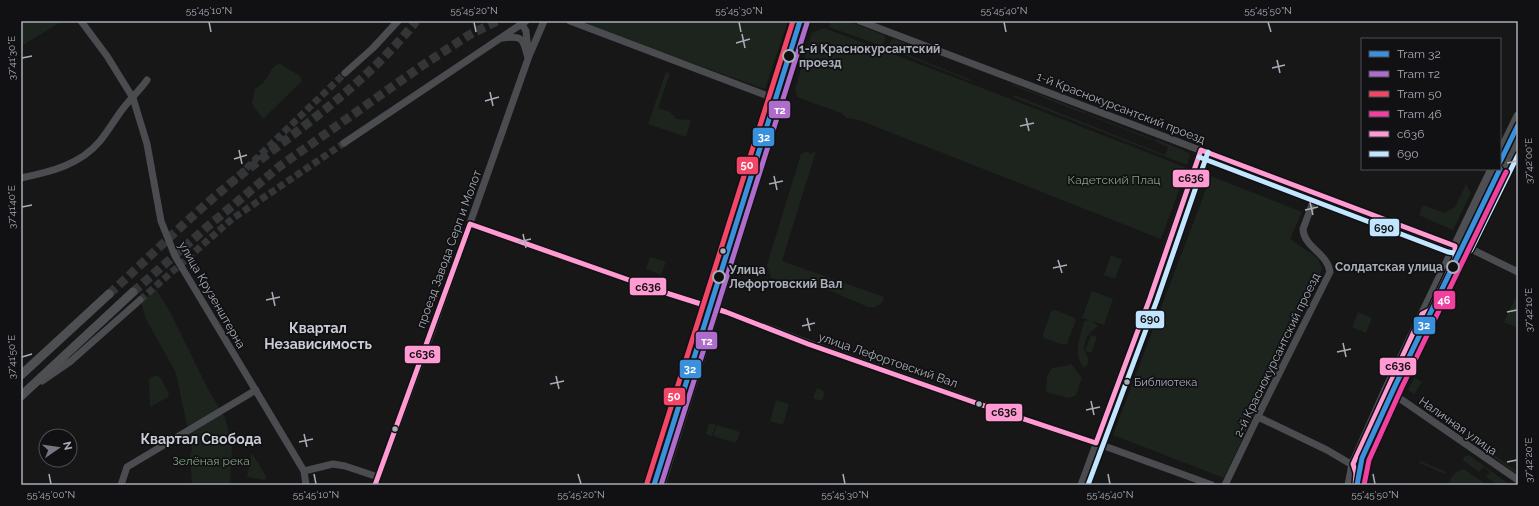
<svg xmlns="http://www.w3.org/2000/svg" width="1539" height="506" font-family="Raleway,sans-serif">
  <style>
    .green { fill: #1d241e }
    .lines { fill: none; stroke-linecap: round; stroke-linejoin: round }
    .minor-tunnel { stroke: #343537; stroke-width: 7; stroke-dasharray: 7 3.5; stroke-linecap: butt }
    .major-tunnel { stroke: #343537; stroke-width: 9; stroke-dasharray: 9 4.5; stroke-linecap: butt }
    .minor { stroke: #4b4c50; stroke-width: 7 }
    .major { stroke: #4d4f52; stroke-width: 9 }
    .bus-1-casing { stroke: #111113; stroke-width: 8 }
    .bus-2-casing { stroke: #111113; stroke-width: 8 }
    .bus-1 { stroke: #ff9ad2; stroke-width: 5 }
    .bus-2 { stroke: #c2e6ff; stroke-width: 5 }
    .tram-1-casing { stroke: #111113; stroke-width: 8 }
    .tram-2-casing { stroke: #111113; stroke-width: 8 }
    .tram-3-casing { stroke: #111113; stroke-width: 8 }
    .tram-4-casing { stroke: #111113; stroke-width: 8 }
    .tram-1 { stroke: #3a90db; stroke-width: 5 }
    .tram-2 { stroke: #b06ccc; stroke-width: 5 }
    .tram-3 { stroke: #f34667; stroke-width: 5 }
    .tram-4 { stroke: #f240a1; stroke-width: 5 }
    .ticks { fill: none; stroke: #a8adb8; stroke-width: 1.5 }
    .stop-dot { fill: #111113; stroke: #a8adb8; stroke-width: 2 }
    .bus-dot { fill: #a8adb8; stroke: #111113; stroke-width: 1.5 }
    .labels { text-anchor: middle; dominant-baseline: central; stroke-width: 3.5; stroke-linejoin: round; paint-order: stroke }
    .bus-label { font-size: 11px; fill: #a8adb8; stroke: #111113; text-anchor: start }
    .stop-label { font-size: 12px; font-weight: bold; fill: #a8adb8; stroke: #111113; text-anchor: start }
    .street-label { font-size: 12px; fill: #a8adb8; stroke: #111113 }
    .park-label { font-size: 12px; fill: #7fa381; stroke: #111113 }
    .quarter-label { font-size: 14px; font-weight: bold; fill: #c9ccd4; stroke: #111113 }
    .line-badge { stroke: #111113; stroke-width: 1.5 }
    .badge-label { font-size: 11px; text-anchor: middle; font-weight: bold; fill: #fff }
    .pale-badge-label { font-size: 11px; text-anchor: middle; font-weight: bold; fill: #111 }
    .neatline { fill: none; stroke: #a8adb8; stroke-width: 1.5 }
    .ticks-label { font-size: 10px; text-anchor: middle; fill: #a8adb8 }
  </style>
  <rect width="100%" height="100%" fill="#171717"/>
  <path class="green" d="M21,21L61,22L21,46Z
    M585,21H788L765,89L591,27Z
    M825,21H848L884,35L886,38L882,46L829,27L830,23Z
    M824,28L964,81L1187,168L1161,239L859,120L847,118L841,113L797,97L795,89L812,33Z
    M892,39H895L928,52L927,53L909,46L906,54L971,80L970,81L887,48Z
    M280,64L300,76L302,81L263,119L252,104L255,89C258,86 263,84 265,80C271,74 270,66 280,64Z
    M666,72L670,73L658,108L670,112L676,119L691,120L686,137L648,124Z
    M1013,84L1085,112V114L1012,85Z
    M1014,95L1165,155L1168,147L1155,141L1156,139L1187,152L1190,154L1187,165L1013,97Z
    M1088,114L1153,139L1152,140L1088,115Z
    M807,151L810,154L816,151L782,261L884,297L882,303L875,307H868L824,288H801L771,278L767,265L801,154Z
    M1211,176L1302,212L1290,239L1318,258L1322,269L1224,478L1113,435Z
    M1466,184L1471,193L1453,230L1419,215L1423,205L1445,213L1455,207Z
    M1111,255L1122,260L1115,279L1104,275Z
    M650,257L666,262L661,275L646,269Z
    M156,289L170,312L207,387L225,418L232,443L230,485H192L190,455L192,449L176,373L146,319L141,302Z
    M1092,291L1113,299L1104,325L1092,321L1098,326C1088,333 1085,338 1084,350L1088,358V364L1084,368C1072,354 1081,336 1084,321L1089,320L1082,318Z
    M1518,293V328L1504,322Z
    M1055,310L1075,318L1076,320L1067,344L1064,345L1044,338L1043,335L1051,311Z
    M1358,312L1372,318L1366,333L1352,327Z
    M1091,335L1097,337L1091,353L1085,351Z
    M1071,364L1082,378L1076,395L1069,398L1046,392L1047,376L1052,368L1065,366Z
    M155,375L160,377L169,394L168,397L150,407L149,379Z
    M1415,377L1422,382L1414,394L1408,390Z
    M817,388L825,392L822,401L813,398Z
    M776,400L789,404L783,425L770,421Z
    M709,423L716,425L712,436L706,434Z
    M717,425L740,432L736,443L713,436Z
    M1479,444L1518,472V475L1479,446Z
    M252,453L266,476L265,480L247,477Z
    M1469,455L1506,482L1507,485H1498L1486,477L1490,472L1483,467L1479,472L1464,461L1463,460L1464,457Z
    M1420,461L1446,472L1445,474L1419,463Z
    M1464,469L1487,485H1448C1452,476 1454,471 1464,469Z"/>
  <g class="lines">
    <path class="minor-tunnel" d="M231,183L345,73
      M140,300L232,219L344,143"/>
    <path class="major-tunnel" d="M133,292L207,227L280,166L423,65L469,35L497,21
      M109,294C150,257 189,217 232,182C293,133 368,83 416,21"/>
    <path class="minor" d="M81,21L107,56L133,98L147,144L161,221L175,256L304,471L306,485
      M520,21L526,31L528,50
      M570,21L781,101
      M860,21L1450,245L1469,248L1518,272
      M503,38C524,35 523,40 528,58
      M345,73L373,48L398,21
      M344,143L526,21
      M21,178C50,172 80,165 100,141C109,130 116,117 125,106C132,97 140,90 147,80
      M470,224L663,292L726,312L824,349L1026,420L1096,443L1212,485
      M42,381L71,361L140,300
      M1390,394L1402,400L1518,480
      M1258,417L1327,450L1349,463L1363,468
      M304,471L333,464L345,466L378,477
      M121,485L127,467L256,390
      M375,485L432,331L529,56L544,21
      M1081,485L1150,298L1169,241L1201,150
      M1225,485L1263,406L1330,272C1327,252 1304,248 1303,229L1316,194"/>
    <path class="major" d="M1500,153L1518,116
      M21,375L109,294
      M21,396L133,292
      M649,485L795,21
      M661,485L806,21
      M1349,485L1353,464L1385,392L1492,169
      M1362,485L1363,468L1365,462L1389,407L1518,139"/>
    <g class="bus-1-casing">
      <path id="bus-1" d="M470,224L663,292L726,312L808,344L979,404L1096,443L1150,298L1201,150L1455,246V258L1430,310L1422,314L1353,464L1356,473L1355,485
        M375,485L470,224
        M649,485L795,21"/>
    </g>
    <g class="bus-2-casing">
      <path id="bus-2" d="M1199,157L1448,252C1455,253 1466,257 1471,250L1518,155
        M1088,485L1157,300L1208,152"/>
    </g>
    <use href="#bus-1" class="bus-1"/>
    <use href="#bus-2" class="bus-2"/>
    <g class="tram-1-casing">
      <path id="tram-1" d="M1500,162L1518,125
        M654,485L800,21
        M1357,485L1362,458L1396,384L1500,169"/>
    </g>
    <g class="tram-2-casing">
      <path id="tram-2" d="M661,485L807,23"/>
    </g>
    <g class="tram-3-casing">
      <path id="tram-3" d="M647,483L793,21"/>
    </g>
    <g class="tram-4-casing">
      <path id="tram-4" d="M1364,485L1369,460L1402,387L1506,172"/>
    </g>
    <use href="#tram-1" class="tram-1"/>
    <use href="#tram-2" class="tram-2"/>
    <use href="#tram-3" class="tram-3"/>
    <use href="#tram-4" class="tram-4"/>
  </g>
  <path class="ticks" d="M209,22L211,32M474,22L476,32M739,22L741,32M1004,22L1006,32M1268,22L1271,32M742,34L745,48M736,43L750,39M22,58L32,56M1277,60L1280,73M1272,68L1285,65M490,92L493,106M485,101L499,97M1026,118L1029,131M1020,126L1034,123M239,150L242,164M234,159L247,155M1507,163L1517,161M774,176L777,190M769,184L783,181M1310,202L1313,215M22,207L32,205M1305,210L1318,207M523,234L526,248M518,242L531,239M1058,260L1062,273M1053,268L1067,265M272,292L275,306M266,300L280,297M1507,312L1517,310M807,318L810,331M802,326L815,323M1343,343L1346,357M1337,352L1351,349M22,357L32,354M556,376L559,389M550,384L564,381M1091,401L1094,415M1086,410L1100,407M304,434L307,447M299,442L313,439M1507,462L1517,460M49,474L51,484M314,474L316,484M578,474L581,484M843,474L845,484M1108,474L1110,484M1373,474L1375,484"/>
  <g class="stop-dot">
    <circle cx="789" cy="56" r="6"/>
    <circle cx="1453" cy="267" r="6"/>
    <circle cx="719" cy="277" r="6"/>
  </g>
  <g class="bus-dot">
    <circle cx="723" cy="251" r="3.5"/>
    <circle cx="1127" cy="382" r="3.5"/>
    <circle cx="979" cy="404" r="3.5"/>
    <circle cx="395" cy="429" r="3.5"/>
  </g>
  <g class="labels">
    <g class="bus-label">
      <text x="1134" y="382">Библиотека</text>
    </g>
    <g class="stop-label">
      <text x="799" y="49">1-й Краснокурсантский<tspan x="799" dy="14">проезд</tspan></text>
      <text x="1443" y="267" text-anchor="end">Солдатская улица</text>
      <text x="729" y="270">Улица<tspan x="729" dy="14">Лефортовский Вал</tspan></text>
    </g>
    <g class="street-label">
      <text transform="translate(1121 108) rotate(21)">1-й Краснокурсантский проезд</text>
      <text transform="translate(449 249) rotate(-70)">проезд Завода Серп и Молот</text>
      <text transform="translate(212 295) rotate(60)">улица Крузенштерна</text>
      <text transform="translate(1277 355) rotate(-64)">2-й Краснокурсантский проезд</text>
      <text transform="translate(888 360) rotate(19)">улица Лефортовский Вал</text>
      <text transform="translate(1458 426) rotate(35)">Наличная улица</text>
    </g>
    <g class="park-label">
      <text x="1114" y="180">Кадетский Плац</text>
      <text x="211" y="461">Зелёная река</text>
    </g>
    <g class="quarter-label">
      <text x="318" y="328">Квартал<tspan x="318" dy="16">Независимость</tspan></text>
      <text x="201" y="439">Квартал Свобода</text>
    </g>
  </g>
  <g class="line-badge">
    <rect x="768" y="100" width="23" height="19" rx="4" fill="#b06ccc"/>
    <rect x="752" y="127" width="23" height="20" rx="4" fill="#3a90db"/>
    <rect x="736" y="156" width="23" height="19" rx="4" fill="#f34667"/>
    <rect x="1172" y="169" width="38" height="19" rx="4" fill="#ff9ad2"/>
    <rect x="1369" y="218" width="31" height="19" rx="4" fill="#c2e6ff"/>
    <rect x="629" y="277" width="38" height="19" rx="4" fill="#ff9ad2"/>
    <rect x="1433" y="290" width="23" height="20" rx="4" fill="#f240a1"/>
    <rect x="1135" y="310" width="30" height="19" rx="4" fill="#c2e6ff"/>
    <rect x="1413" y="316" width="23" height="19" rx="4" fill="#3a90db"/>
    <rect x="695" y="331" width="23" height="19" rx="4" fill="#b06ccc"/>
    <rect x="404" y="345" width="37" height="19" rx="4" fill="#ff9ad2"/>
    <rect x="1379" y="357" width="38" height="19" rx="4" fill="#ff9ad2"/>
    <rect x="679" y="359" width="23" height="20" rx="4" fill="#3a90db"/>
    <rect x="663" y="387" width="23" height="19" rx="4" fill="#f34667"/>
    <rect x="985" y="403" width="38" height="19" rx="4" fill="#ff9ad2"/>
  </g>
  <g class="badge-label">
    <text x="780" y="114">т2</text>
    <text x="764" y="141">32</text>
    <text x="747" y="169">50</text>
    <text x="1444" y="304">46</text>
    <text x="1424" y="329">32</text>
    <text x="707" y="345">т2</text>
    <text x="690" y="373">32</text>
    <text x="674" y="400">50</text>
  </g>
  <g class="pale-badge-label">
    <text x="1191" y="182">с636</text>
    <text x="1384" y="232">690</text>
    <text x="648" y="291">с636</text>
    <text x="1150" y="323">690</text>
    <text x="422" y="358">с636</text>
    <text x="1398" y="370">с636</text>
    <text x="1004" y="416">с636</text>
  </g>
  <rect width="1539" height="506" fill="none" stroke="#111113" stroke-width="44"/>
  <rect x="1361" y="38" width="140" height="132" fill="#111113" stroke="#4d4f55"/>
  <rect x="1369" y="51" width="20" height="6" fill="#3a90db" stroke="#4d4f55"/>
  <text x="1397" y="58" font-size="12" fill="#a8adb8">Tram 32</text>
  <rect x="1369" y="71" width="20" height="6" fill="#b06ccc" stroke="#4d4f55"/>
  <text x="1397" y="78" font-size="12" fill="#a8adb8">Tram т2</text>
  <rect x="1369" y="91" width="20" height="6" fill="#f34667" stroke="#4d4f55"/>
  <text x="1397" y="98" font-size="12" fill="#a8adb8">Tram 50</text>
  <rect x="1369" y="111" width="20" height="6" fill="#f240a1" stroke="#4d4f55"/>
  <text x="1397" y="118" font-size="12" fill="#a8adb8">Tram 46</text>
  <rect x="1369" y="131" width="20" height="6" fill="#ff9ad2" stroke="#4d4f55"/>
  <text x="1397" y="138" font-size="12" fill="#a8adb8">с636</text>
  <rect x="1369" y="151" width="20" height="6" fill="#c2e6ff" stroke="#4d4f55"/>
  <text x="1397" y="158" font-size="12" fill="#a8adb8">690</text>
  <g transform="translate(58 448) rotate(77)"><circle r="19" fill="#111113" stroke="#4d4f55"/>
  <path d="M0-3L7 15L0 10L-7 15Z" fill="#757880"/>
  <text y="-6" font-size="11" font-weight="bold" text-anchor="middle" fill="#a8adb8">N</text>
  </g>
  <rect x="22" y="22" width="1495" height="462" class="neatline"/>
  <g class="ticks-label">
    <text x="209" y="14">55°45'10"N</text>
    <text x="474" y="14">55°45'20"N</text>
    <text x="739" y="14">55°45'30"N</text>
    <text x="1004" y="14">55°45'40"N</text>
    <text x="1268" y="14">55°45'50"N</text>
    <text transform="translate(11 58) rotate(-90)" y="4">37°41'30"E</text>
    <text transform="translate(1528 161) rotate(-90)" y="4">37°42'00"E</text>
    <text transform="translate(11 207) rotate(-90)" y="4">37°41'40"E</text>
    <text transform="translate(1528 310) rotate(-90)" y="4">37°42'10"E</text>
    <text transform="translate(11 357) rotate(-90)" y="4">37°41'50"E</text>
    <text transform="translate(1528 460) rotate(-90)" y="4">37°42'20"E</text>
    <text x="51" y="498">55°45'00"N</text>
    <text x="316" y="498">55°45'10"N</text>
    <text x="581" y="498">55°45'20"N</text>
    <text x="845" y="498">55°45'30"N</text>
    <text x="1110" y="498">55°45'40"N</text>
    <text x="1375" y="498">55°45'50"N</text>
  </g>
</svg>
